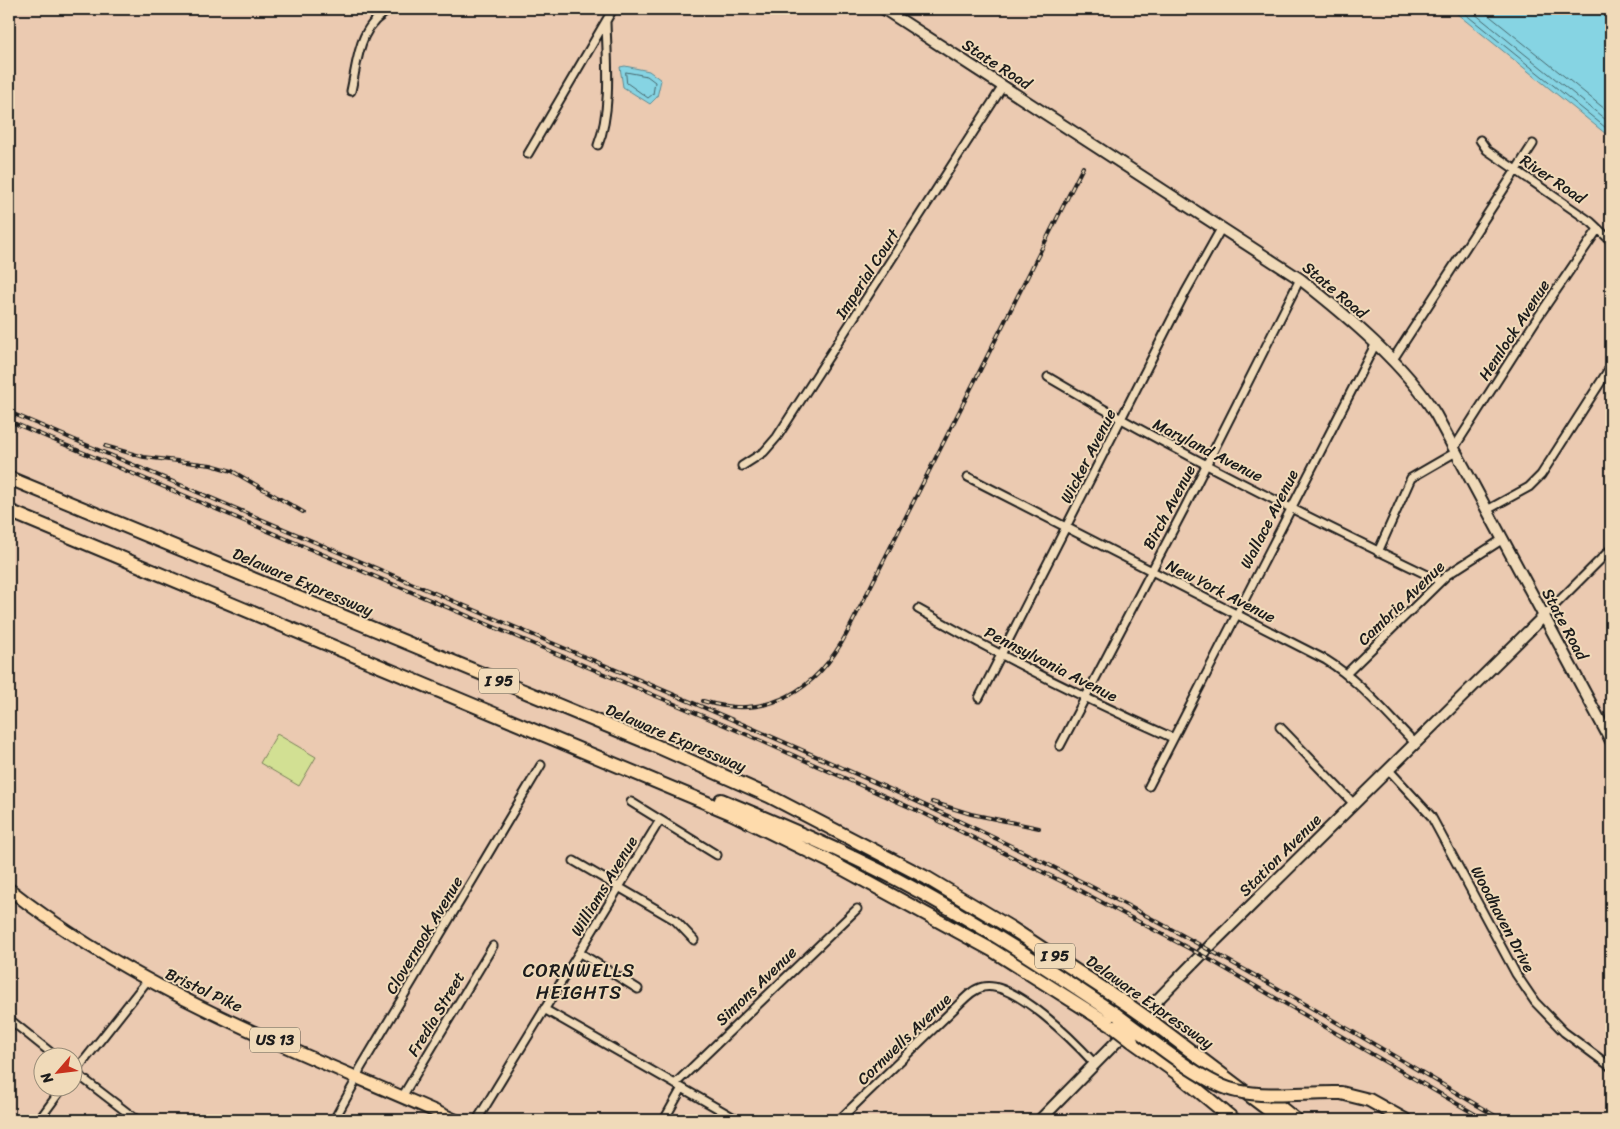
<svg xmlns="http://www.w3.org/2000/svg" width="1620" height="1129" font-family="Sriracha,sans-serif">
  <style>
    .green { fill: #d2e093; stroke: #777e58 }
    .water { fill: #86d4e3; stroke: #5c8a93 }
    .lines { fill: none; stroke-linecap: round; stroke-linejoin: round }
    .shore { stroke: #46666c; stroke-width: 1 }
    .street-casing { stroke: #1c1c1c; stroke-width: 11 }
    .secondary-casing { stroke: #1c1c1c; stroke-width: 14 }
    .primary-casing { stroke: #1c1c1c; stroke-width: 15 }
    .highway-casing { stroke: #1c1c1c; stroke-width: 16 }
    .street { stroke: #f0dab9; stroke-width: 7 }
    .secondary { stroke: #f0dab9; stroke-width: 10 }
    .primary { stroke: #fedbac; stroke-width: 11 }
    .highway { stroke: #fedbac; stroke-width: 12 }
    .rail-casing { stroke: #1c1c1c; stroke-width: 4 }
    .rail { stroke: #f0dab9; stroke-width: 2; stroke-dasharray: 5.5; stroke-linecap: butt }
    .highway-bridge-casing { stroke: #1c1c1c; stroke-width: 16; stroke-linecap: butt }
    .highway-bridge { stroke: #fedbac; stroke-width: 12 }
    .labels { text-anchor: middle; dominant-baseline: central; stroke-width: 4; stroke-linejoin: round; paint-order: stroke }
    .shield { fill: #f0dab9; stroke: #5c554b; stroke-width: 1 }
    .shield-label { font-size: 15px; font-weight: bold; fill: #1c1c1c }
    .street-label { font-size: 16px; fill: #1c1c1c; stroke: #f0dab9 }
    .quarter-label { font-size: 19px; letter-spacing: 1px; fill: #1c1c1c; stroke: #f0dab9 }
  </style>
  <rect width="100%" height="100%" fill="#ebcab1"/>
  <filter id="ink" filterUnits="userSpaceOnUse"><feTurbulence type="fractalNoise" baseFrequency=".02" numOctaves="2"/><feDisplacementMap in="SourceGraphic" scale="10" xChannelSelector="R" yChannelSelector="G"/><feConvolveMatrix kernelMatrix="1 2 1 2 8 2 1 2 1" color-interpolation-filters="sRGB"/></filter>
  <g filter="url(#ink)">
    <path class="green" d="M277,734L316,757L299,786L260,763Z"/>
    <path class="water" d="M1451,9H1611V138Z
      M625,66L649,71L661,80L657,97L650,104L623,87L620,67Z"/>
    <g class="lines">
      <path class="shore" d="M1459,9L1611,132
        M1469,9L1611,124
        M1481,9L1611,114
        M626,72L647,76L655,82L653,94L648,98L627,83Z"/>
      <g class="street-casing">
        <path id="street" d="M351,91C358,60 358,24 392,9
          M1480,140L1487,150L1591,222L1611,241
          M598,145C612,110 607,60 606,22
          M528,154L613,9
          M1392,361L1533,144
          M1048,377C1175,452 1307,517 1440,581
          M1454,448L1536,320L1598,229
          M742,466L764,452L777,437L1003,86
          M968,477L1326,660C1360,681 1387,715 1415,743
          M1487,510L1529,487L1541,475L1611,366
          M1378,552L1411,478L1456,452
          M918,609C1002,657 1085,699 1173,738
          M1544,616L1611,549
          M1346,674L1447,575L1503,539
          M979,698L1185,293L1222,227
          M1280,727L1353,803
          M1060,746L1184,509L1300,279
          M1388,769L1431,816L1516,974L1535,1002L1564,1032L1611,1067
          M1149,786L1375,345
          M631,802L717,855
          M574,861L675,920L694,940
          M580,953L638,989
          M544,1009L738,1120
          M9,1019L55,1056
          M72,1070L137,1120
          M72,1076L147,981
          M675,1084L857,909
          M402,1097L493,946
          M39,1120L64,1086
          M334,1120L354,1084L360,1069L541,765
          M477,1120L660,820
          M664,1120L682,1088
          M839,1120L958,1005C965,998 973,989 983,987C1014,980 1075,1042 1095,1064"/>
      </g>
      <g class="secondary-casing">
        <path id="secondary" d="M884,9L1300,279C1346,315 1406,365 1436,415L1611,741
          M1040,1120L1212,944L1544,616"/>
      </g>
      <g class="primary-casing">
        <path id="primary" d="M9,889C141,994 302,1052 455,1120"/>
      </g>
      <g class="highway-casing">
        <path id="highway" d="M9,478L654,745L769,796L927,878L1011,928L1131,1007
          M9,511L731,813L827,860L992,950L1114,1027
          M721,800C781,825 841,850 898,880C974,920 1046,967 1117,1015
          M1155,1024L1282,1120
          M1132,1041L1177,1073L1234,1120
          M1341,1093L1369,1100L1405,1120
          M1276,1104L1296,1120"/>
      </g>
      <use href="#street" class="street"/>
      <use href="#secondary" class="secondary"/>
      <use href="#primary" class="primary"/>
      <use href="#highway" class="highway"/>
      <g class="rail-casing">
        <path id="rail" d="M9,412C187,488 366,564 545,640C698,705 851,769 1001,841C1173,925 1338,1022 1502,1120
          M9,421L750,736L925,814L1075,888L1207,958L1485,1120
          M105,446L144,457L211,465L232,471L303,512
          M703,701C768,721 817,690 847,633L1083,167
          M932,802L971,814L1039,828"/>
      </g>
      <use href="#rail" class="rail"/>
      <g class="highway-bridge-casing">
        <path id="highway-bridge" d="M1131,1007L1155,1024
          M1117,1015C1146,1036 1204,1085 1237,1091C1270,1098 1307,1092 1341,1093
          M1114,1027L1132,1041"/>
      </g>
      <use href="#highway-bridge" class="highway-bridge"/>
    </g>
  </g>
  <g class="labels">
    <g class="shield">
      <rect x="479" y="668.5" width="40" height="25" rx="4"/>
      <rect x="1035" y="943.5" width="40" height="25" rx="4"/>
      <rect x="250" y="1027.5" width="50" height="25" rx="4"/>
    </g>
    <g class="shield-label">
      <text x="499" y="681">I 95</text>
      <text x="1055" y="956">I 95</text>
      <text x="275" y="1040">US 13</text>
    </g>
    <g class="street-label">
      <text transform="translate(997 64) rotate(33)">State Road</text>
      <text transform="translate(1553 179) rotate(34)">River Road</text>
      <text transform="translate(867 274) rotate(-57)">Imperial Court</text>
      <text transform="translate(1335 290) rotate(40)">State Road</text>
      <text transform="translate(1514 330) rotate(-57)">Hemlock Avenue</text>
      <text transform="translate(1208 450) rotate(27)">Maryland Avenue</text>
      <text transform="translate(1088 456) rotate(-63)">Wicker Avenue</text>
      <text transform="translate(1169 507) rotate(-62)">Birch Avenue</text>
      <text transform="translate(1269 519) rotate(-63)">Wallace Avenue</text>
      <text transform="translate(303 582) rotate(23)">Delaware Expressway</text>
      <text transform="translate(1221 591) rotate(27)">New York Avenue</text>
      <text transform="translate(1401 603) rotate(-44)">Cambria Avenue</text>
      <text transform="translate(1565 624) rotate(62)">State Road</text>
      <text transform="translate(1051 664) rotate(27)">Pennsylvania Avenue</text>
      <text transform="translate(676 738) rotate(23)">Delaware Expressway</text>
      <text transform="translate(1280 855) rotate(-45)">Station Avenue</text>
      <text transform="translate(604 886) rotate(-59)">Williams Avenue</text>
      <text transform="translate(1503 919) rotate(62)">Woodhaven Drive</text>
      <text transform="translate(424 935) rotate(-59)">Clovernook Avenue</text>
      <text transform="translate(756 986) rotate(-44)">Simons Avenue</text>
      <text transform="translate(204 990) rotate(25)">Bristol Pike</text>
      <text transform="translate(1150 1002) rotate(35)">Delaware Expressway</text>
      <text transform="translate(436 1014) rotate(-59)">Fredia Street</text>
      <text transform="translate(904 1039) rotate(-44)">Cornwells Avenue</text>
    </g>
    <g class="quarter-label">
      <text x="579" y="970">CORNWELLS<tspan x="579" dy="22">HEIGHTS</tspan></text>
    </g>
  </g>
  <rect width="1620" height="1129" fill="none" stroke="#f0dab9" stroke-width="30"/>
  <rect x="15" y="15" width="1590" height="1099" fill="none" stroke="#1c1c1c" stroke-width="2" filter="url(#ink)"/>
  <g transform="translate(58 1072) rotate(242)"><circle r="24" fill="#f0dab9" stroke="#9b8e7a"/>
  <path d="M0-4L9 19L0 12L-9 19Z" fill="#c8321e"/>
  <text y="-8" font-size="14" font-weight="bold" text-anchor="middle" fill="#1c1c1c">N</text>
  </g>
</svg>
